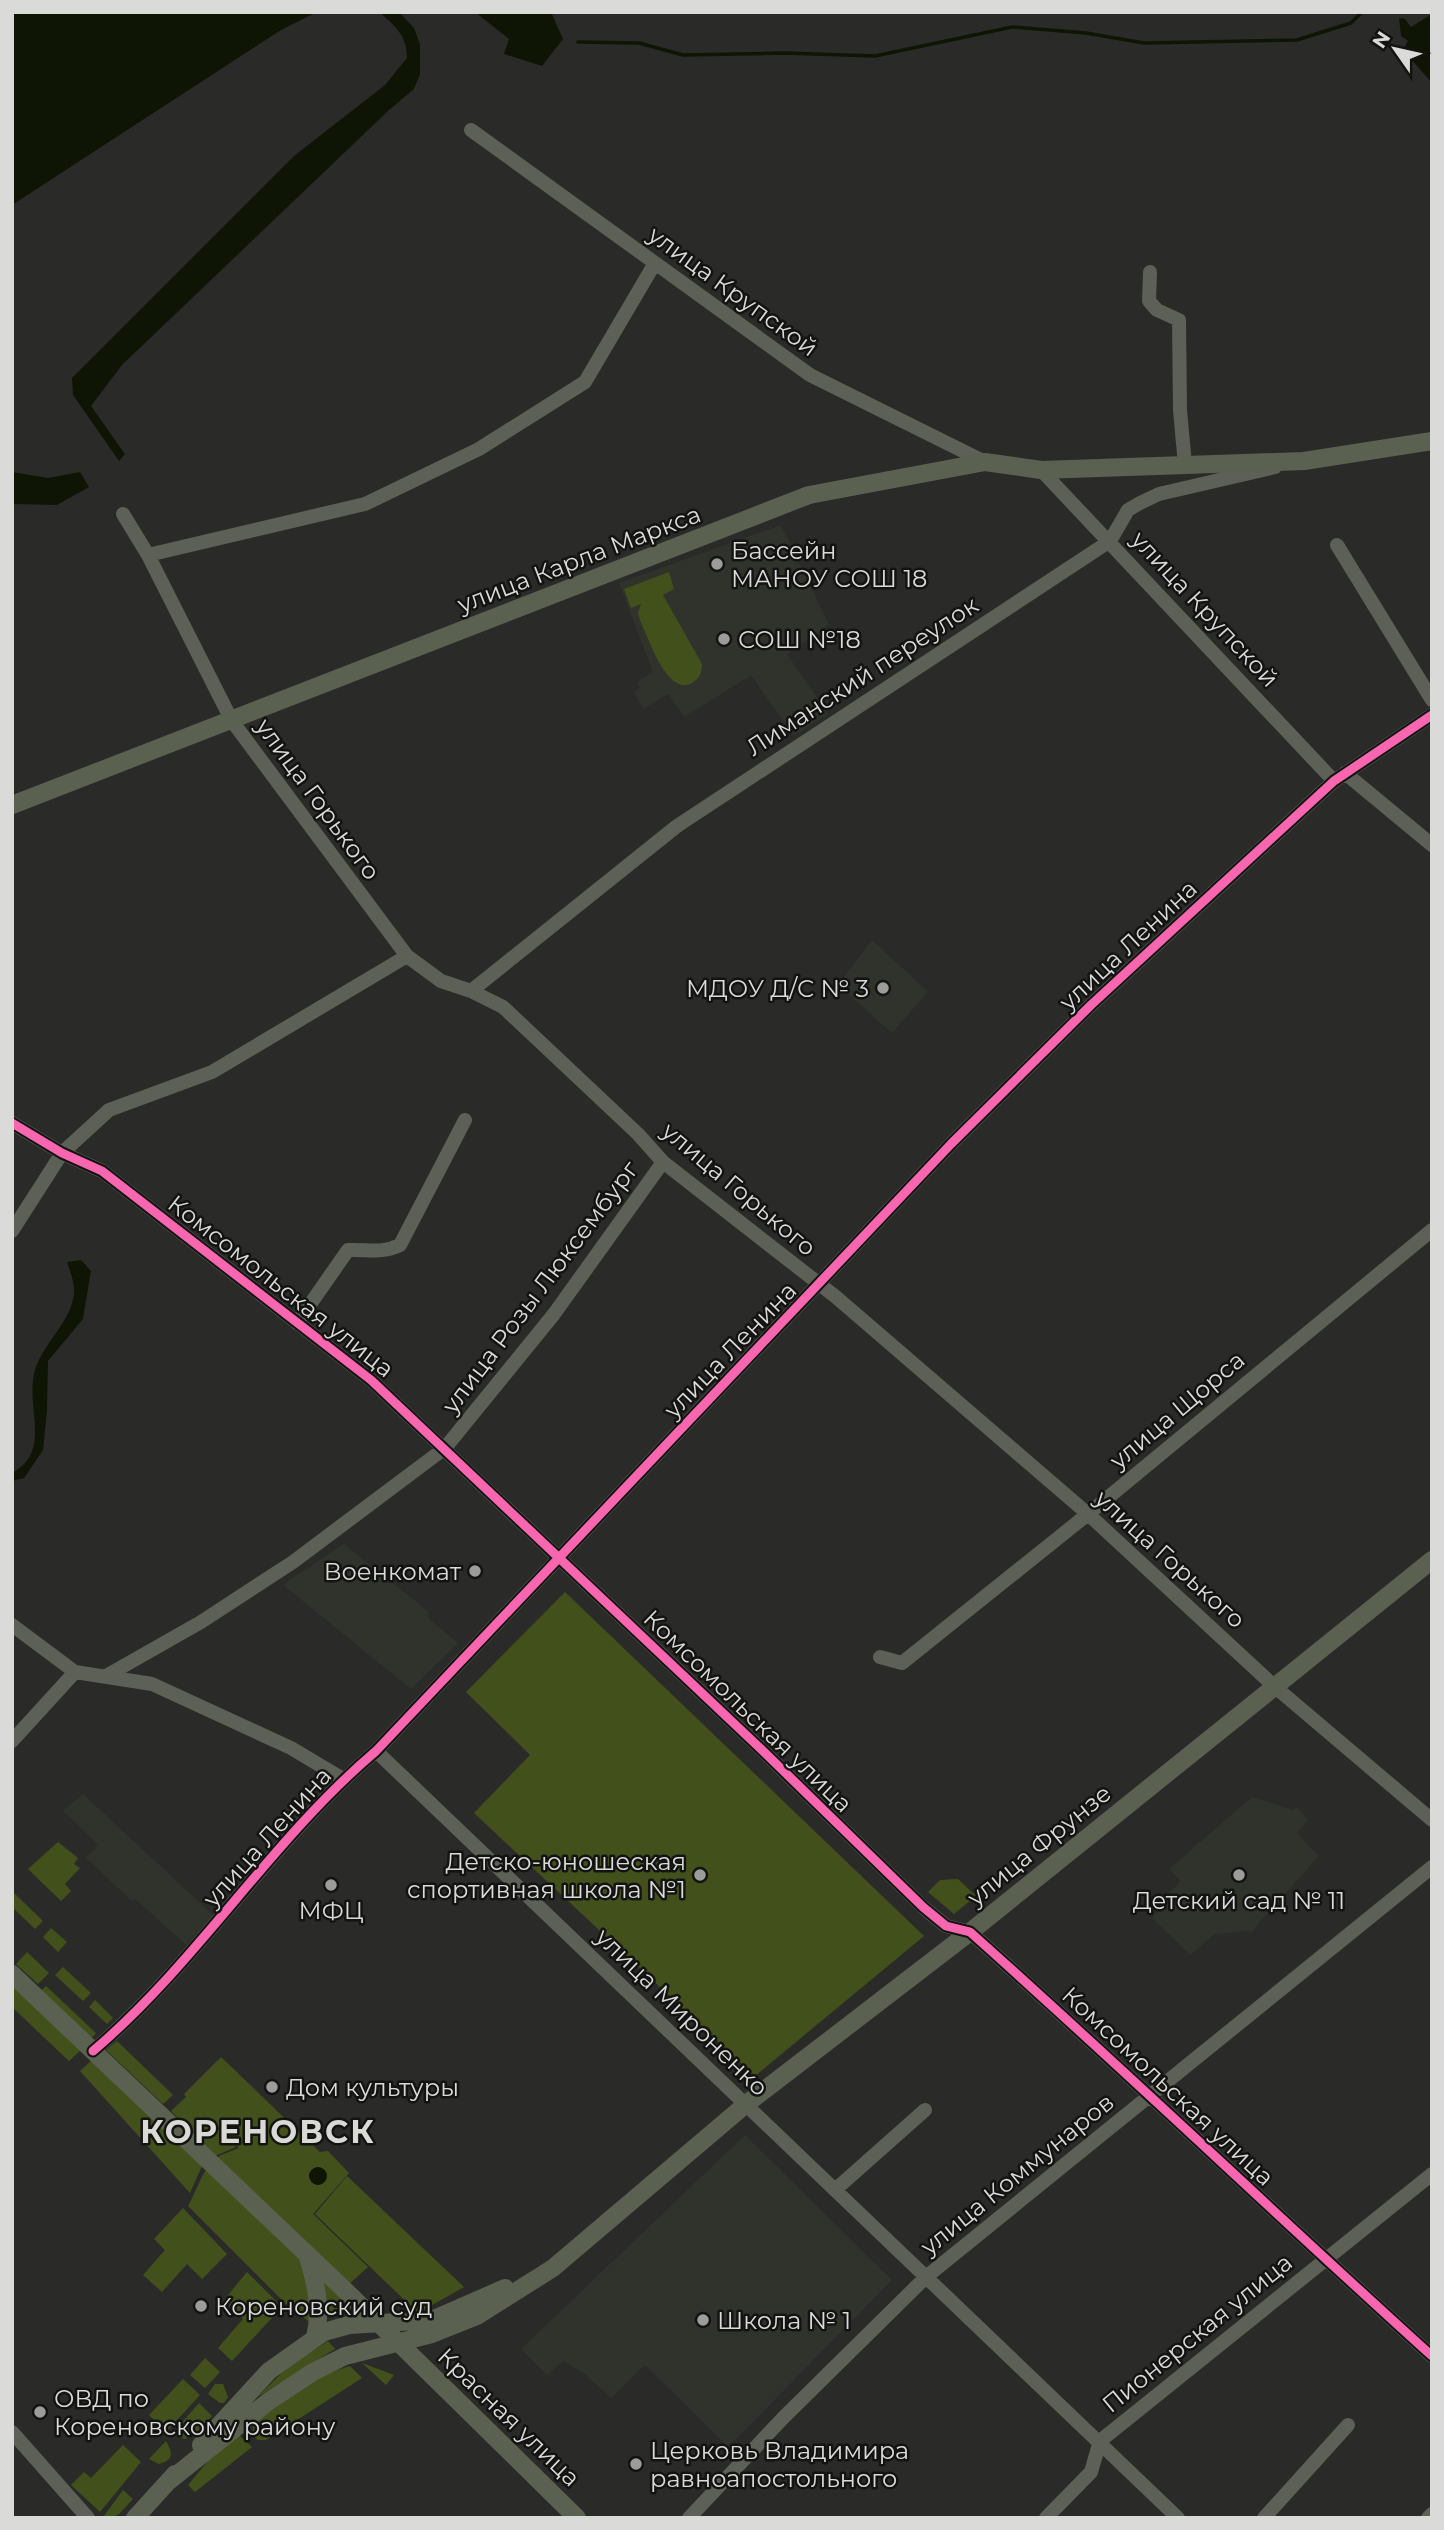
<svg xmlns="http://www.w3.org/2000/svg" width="1444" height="2530" font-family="Montserrat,sans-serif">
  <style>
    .built { fill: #30332b }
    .green { fill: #42511b }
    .water { fill: #0f1504 }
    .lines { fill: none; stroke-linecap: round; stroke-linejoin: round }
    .stream { stroke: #0f1504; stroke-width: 3.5 }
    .minor { stroke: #5c6056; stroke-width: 14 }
    .major { stroke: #5b6151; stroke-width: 18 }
    .cycleway-casing { stroke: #131412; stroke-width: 13 }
    .cycleway { stroke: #f766af; stroke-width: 9 }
    .poi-dot { fill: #9c9d9b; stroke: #131412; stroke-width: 2.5 }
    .labels { text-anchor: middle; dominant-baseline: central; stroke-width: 5; stroke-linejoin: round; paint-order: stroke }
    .street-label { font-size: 24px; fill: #dadbd8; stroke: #131412 }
    .poi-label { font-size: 24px; fill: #dadbd8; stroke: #131412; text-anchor: start }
    .district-label { font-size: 32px; font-weight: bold; letter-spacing: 2px; fill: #d9dad6; stroke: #131412 }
  </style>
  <rect width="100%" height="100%" fill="#2a2b29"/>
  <path class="built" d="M781,525L829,625L787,654L828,714L794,736L751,675L685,717L668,694L643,709L634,692L640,688L637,682L653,672L619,583Z
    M872,940L928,992L892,1033L838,985Z
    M344,1544L429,1612L428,1618L458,1643L411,1689L283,1585Z
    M83,1794L214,1916L186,1945L135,1899L132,1901L86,1858L98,1845L63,1811Z
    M1252,1797L1293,1810L1297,1807L1308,1820L1297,1833L1319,1856L1252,1931L1215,1934L1190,1955L1152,1918L1166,1902L1165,1897L1181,1881L1169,1869Z
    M745,2135L892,2280L728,2447L645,2365L611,2398L586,2375L563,2361L547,2375L521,2349Z"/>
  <path class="green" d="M669,572L674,589L663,595L702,664C702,672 700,678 692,683C667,697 648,637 640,620L638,613L641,604L631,608L624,589Z
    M565,1592L924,1936L755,2076L474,1813L530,1755L466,1692Z
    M58,1842L78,1858L74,1864L80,1868L65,1884L71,1891L61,1901L28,1869Z
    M958,1879L976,1896L954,1914L928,1892L940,1880Z
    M12,1891L43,1921L35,1929L12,1907Z
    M51,1928L67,1942L58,1952L43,1937Z
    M27,1952L49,1973L38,1984L16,1964Z
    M63,1967L91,1993L83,2001L55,1975Z
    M12,1986L82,2049L69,2061L12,2007Z
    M46,1986L96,2033L91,2039L40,1992Z
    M95,2000L113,2018L107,2024L89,2007Z
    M117,2041L173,2095L163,2104L106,2050Z
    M221,2057L320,2152L328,2151L349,2173L313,2214L368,2267L339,2293L346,2300L316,2327L285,2303L188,2206C197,2191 202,2168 218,2157C224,2153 233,2151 239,2148L199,2109L236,2147L215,2156L171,2111L186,2097L184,2094Z
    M93,2059L202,2166L190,2193L80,2071Z
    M347,2176L464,2287L418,2313L315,2214Z
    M183,2208L227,2254L202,2279L187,2264L162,2292L143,2275L165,2250L154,2239Z
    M247,2272L282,2307L232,2361L218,2348L243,2319L224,2300Z
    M328,2341L335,2349L256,2398L288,2367Z
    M205,2358L220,2372L205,2388L190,2375Z
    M362,2363L394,2375L386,2385Z
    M350,2366L362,2378L266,2440H258L253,2436V2422L322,2375Z
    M183,2379L200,2395L166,2432L149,2415Z
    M215,2384H223L228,2397L224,2403H220L208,2394Z
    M199,2403L212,2416L195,2435L185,2439L171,2435Z
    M239,2435L252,2447L195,2492L188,2485L208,2461Z
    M166,2441C173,2453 174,2460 159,2464L149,2459Z
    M123,2445L141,2462L100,2512L71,2485L84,2472L91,2478Z
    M123,2490L133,2499L119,2514L111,2518L104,2516Z"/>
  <path class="water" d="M12,12H317L281,30L12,205Z
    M379,12H399L414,28L420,44V74L414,89L389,110L122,365L91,406L125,454L119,461L73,395L72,378L294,156L385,85L407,58C407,35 395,26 379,12Z
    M475,12H551L563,39L542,66L504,54L509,39Z
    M1432,14V83L1403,50L1408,41L1401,36L1399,18L1405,19L1411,27Z
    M12,472L48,478L80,472L89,487L57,505L12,504Z
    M81,1260L91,1271L83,1319L48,1361L47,1411L43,1450L24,1478L12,1481V1473C52,1451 26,1409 34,1374C41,1344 72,1322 74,1293C75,1284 70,1271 67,1262Z
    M309 2176a9 9 0 1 1 18 0a9 9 0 1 1-18 0Z"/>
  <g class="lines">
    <path class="stream" d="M578,42L639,43L683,55L785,53L875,56L1012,27L1086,33L1144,43L1297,40L1351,23L1362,12"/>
    <path class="minor" d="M471,130L810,375L985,462
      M1150,272L1149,301L1157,310L1179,320L1180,410L1185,465
      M1041,470L1334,781
      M123,514L148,555L232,721L407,956L441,981L471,991L503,1007L638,1134L663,1162L836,1297L1088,1514L1274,1686L1432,1820
      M1337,545L1432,700
      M148,555L365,504L479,449L585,382L655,263
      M1345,773L1432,845
      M471,991L677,826L1110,541L1128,510L1140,503L1159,494L1275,467
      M12,1123L62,1153L102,1171L371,1380L761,1749L923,1907L946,1926L970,1932C1126,2071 1277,2216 1432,2356
      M12,1231L62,1153L109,1110L212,1072L407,956
      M297,1323L348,1250C368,1249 382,1254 400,1245L465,1120
      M12,1625L75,1672L152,1684L291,1748L343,1779
      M880,1657L902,1663L1088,1514L1432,1230
      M106,1676L201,1622L293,1562L445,1448L554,1314L663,1162
      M12,1741L75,1672
      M376,1751L1178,2518
      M93,2051C198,1962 271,1840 376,1751L951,1144L1091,1005L1334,781L1432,715
      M836,2189L925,2110
      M12,2432L88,2518
      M689,2518L783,2418L926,2277L1432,1867
      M1046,2518L1091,2472L1100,2441L1432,2174
      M1264,2518L1348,2425
      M1428,2518L1432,2514"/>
    <path class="major" d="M12,805L809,495L985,462L1041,470L1304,461L1432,441
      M12,1974L351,2296L577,2518
      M308,2257C316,2284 322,2310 315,2337
      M201,2445L269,2371L324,2332L349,2325L432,2320L505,2288
      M169,2481L269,2401L313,2372L345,2356L432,2334L477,2316L553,2268L745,2105L970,1932L1432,1560
      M135,2518L175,2474"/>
    <g class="cycleway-casing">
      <path id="cycleway" d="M12,1123L62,1153L102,1171L371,1380L761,1749L923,1907L946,1926L970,1932C1126,2071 1277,2216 1432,2356
        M93,2051C198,1962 271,1840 376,1751L951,1144L1091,1005L1334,781L1432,715"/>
    </g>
    <use href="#cycleway" class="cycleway"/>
  </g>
  <g class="poi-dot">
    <circle cx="717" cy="564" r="7"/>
    <circle cx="724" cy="639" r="7"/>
    <circle cx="883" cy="988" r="7"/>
    <circle cx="475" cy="1571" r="7"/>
    <circle cx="700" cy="1875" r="7"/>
    <circle cx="1239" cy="1875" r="7"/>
    <circle cx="331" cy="1885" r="7"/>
    <circle cx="272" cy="2087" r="7"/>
    <circle cx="201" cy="2306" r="7"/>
    <circle cx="703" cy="2320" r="7"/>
    <circle cx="40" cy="2412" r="7"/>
    <circle cx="636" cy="2464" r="7"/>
  </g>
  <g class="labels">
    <g class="street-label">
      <text transform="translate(733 291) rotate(36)">улица Крупской</text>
      <text transform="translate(579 559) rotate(-21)">улица Карла Маркса</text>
      <text transform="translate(1205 609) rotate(47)">улица Крупской</text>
      <text transform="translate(862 676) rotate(-33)">Лиманский переулок</text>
      <text transform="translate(318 799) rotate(54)">улица Горького</text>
      <text transform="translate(1128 945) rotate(-43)">улица Ленина</text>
      <text transform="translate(739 1189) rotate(40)">улица Горького</text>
      <text transform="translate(281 1286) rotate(38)">Комсомольская улица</text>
      <text transform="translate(540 1287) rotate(-53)">улица Розы Люксембург</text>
      <text transform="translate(730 1350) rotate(-46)">улица Ленина</text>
      <text transform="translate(1177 1410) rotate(-40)">улица Щорса</text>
      <text transform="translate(1170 1559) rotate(42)">улица Горького</text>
      <text transform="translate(748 1711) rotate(44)">Комсомольская улица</text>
      <text transform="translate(267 1837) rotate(-48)">улица Ленина</text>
      <text transform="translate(1039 1845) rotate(-39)">улица Фрунзе</text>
      <text transform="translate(682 2012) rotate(44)">улица Мироненко</text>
      <text transform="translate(1168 2086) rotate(43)">Комсомольская улица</text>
      <text transform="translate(1017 2174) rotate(-39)">улица Коммунаров</text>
      <text transform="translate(1197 2333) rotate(-39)">Пионерская улица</text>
      <text transform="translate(509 2417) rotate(44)">Красная улица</text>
    </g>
    <g class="poi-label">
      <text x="731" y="550">Бассейн<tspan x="731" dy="28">МАНОУ СОШ 18</tspan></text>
      <text x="738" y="639">СОШ №18</text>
      <text x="869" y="988" text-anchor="end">МДОУ Д/С № 3</text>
      <text x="461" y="1571" text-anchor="end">Военкомат</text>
      <text x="686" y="1861" text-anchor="end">Детско-юношеская<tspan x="686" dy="28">спортивная школа №1</tspan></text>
      <text x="1239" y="1900" text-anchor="middle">Детский сад № 11</text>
      <text x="331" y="1910" text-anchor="middle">МФЦ</text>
      <text x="286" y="2087">Дом культуры</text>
      <text x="215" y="2306">Кореновский суд</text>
      <text x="717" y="2320">Школа № 1</text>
      <text x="54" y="2398">ОВД по<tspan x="54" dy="28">Кореновскому району</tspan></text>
      <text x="650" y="2450">Церковь Владимира<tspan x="650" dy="28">равноапостольного</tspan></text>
    </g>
    <g class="district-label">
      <text x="258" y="2131">КОРЕНОВСК</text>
    </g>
  </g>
  <rect width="1444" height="2530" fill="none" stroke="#dadbd8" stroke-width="28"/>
  <g transform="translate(1395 49) rotate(304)" stroke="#131412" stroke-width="5" paint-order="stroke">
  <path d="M0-5L12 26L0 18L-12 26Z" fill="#dadbd8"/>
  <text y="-10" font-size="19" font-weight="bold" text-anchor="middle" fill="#dadbd8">N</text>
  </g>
</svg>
